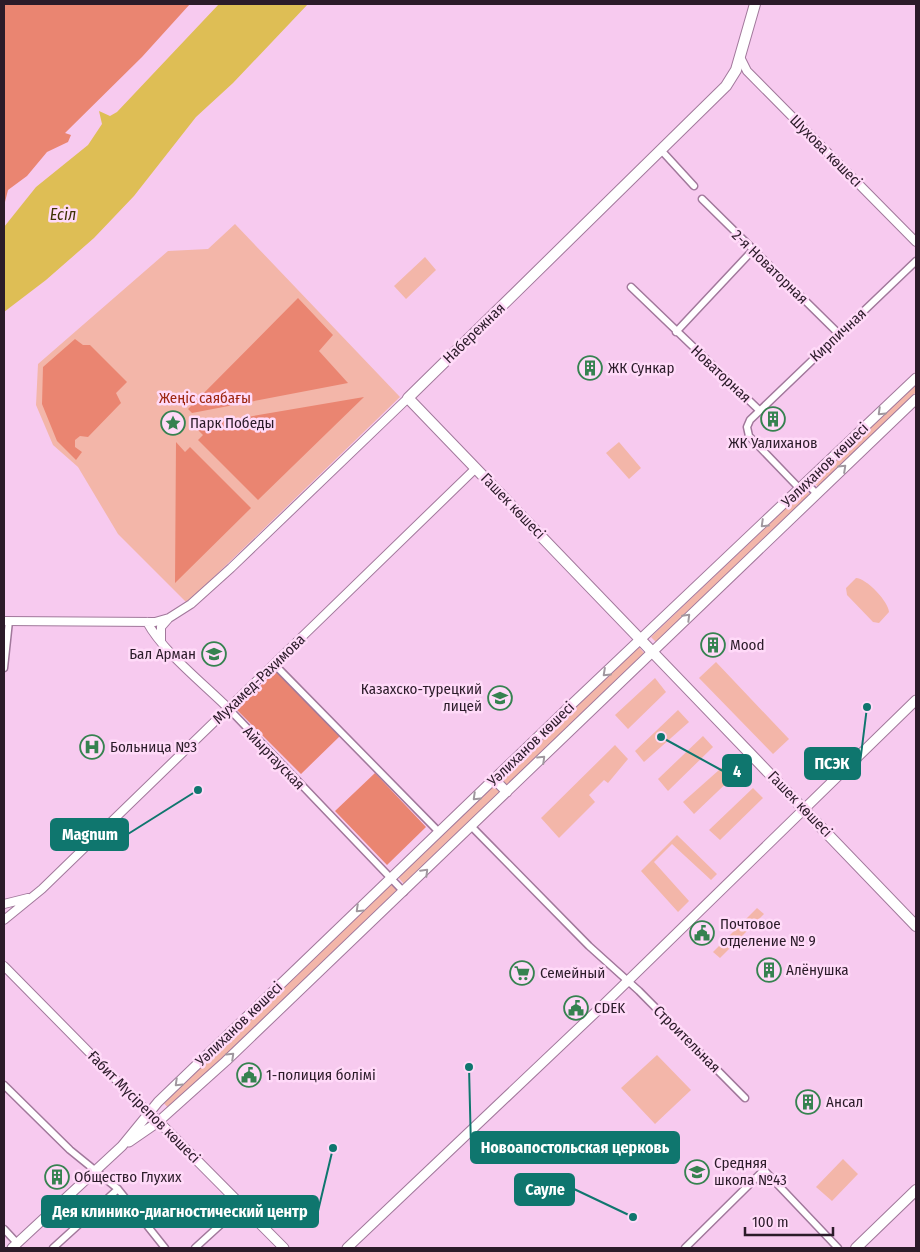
<svg xmlns="http://www.w3.org/2000/svg" width="920" height="1252" font-family="'Fira Sans Condensed',sans-serif">
  <style>
    .green { fill: #f3b6a9 }
    .forest { fill: #ea8571 }
    .water { fill: #debe55 }
    .lines { fill: none; stroke-linecap: round; stroke-linejoin: round }
    .minor-casing { stroke: #a1789b; stroke-width: 9 }
    .tertiary-casing { stroke: #a1789b; stroke-width: 10 }
    .secondary-casing { stroke: #a1789b; stroke-width: 11 }
    .primary-casing { stroke: #a1789b; stroke-width: 12 }
    .minor { stroke: #fff; stroke-width: 6 }
    .tertiary { stroke: #fff; stroke-width: 8 }
    .secondary { stroke: #fff; stroke-width: 9 }
    .primary { stroke: #fff; stroke-width: 10 }
    .oneway { stroke: #a0989f }
    .labels { text-anchor: middle; dominant-baseline: central; stroke-width: 5; stroke-linejoin: round; paint-order: stroke }
    .street-label { font-size: 15px; fill: #2b1b29; stroke: #ffdaf8 }
    .poi-label { font-size: 15px; fill: #2b1b29; stroke: #ffdaf8; text-anchor: start }
    .park-label { font-size: 15px; fill: #9d2611; stroke: #ffdaf8 }
    .water-label { font-size: 16px; font-style: italic; fill: #3f3304; stroke: #ffdaf8 }
    .leader { fill: none; stroke: #0f766e; stroke-width: 2 }
    .callout-dot { fill: #0f766e; stroke: #ffdaf8; stroke-width: 2 }
    .callout { fill: #0f766e; stroke: #0f766e; stroke-width: 2 }
    .callout-label { font-size: 16px; text-anchor: middle; font-weight: bold; fill: #fff }
  </style>
  <rect width="100%" height="100%" fill="#f7caef"/>
  <path class="green" d="M235,224L400,397L187,603L118,534L78,467L53,445L36,405L38,364L168,251L208,249Z
    M425,257L436,270L406,299L394,286Z
    M916,383V392L818,487L813,481Z
    M619,442L641,468L629,479L606,453Z
    M805,489L810,494L656,642L651,637Z
    M856,578C866,578 889,602 889,612L879,623L873,622L847,595L846,588Z
    M638,646L644,653L404,884L398,877Z
    M716,662L789,739L773,754L699,678Z
    M655,678L666,692L628,729L615,715Z
    M678,710L689,722L644,762L635,751Z
    M703,736L713,747L668,791L658,779Z
    M615,745L628,759L608,783L604,780L589,795L595,802L559,838L541,818Z
    M728,762L738,772L694,814L683,802Z
    M753,788L763,798L720,840L709,830Z
    M677,835L717,874L711,880L672,844L654,862L689,901L678,912L641,871Z
    M391,883L397,890L169,1109L163,1102Z
    M757,908L764,914L720,958L713,952Z
    M657,1055L691,1090L655,1124L621,1088Z
    M843,1159L858,1174L832,1201L816,1187Z"/>
  <path class="forest" d="M4,4H190L142,57L65,133L71,135L68,142L47,152L27,176L8,190L4,206Z
    M298,298L333,335L319,351L348,383L192,413L188,409Z
    M75,339L83,345H90L127,382L116,393L121,403L88,437L80,436L75,440V447L82,452L76,460L57,441L42,404L43,367Z
    M364,397L258,500L198,440L203,435L194,426Z
    M176,442L185,452L190,447L251,508L175,583Z
    M276,671L340,736L301,774L236,709Z
    M375,773L426,827L387,865L335,811Z"/>
  <path class="water" d="M219,4H308L233,83L196,117L134,196L94,238L46,280L4,312V227L36,187L88,145L102,124L99,111L110,116L117,112Z"/>
  <g class="lines">
    <g class="minor-casing">
      <path id="minor" d="M661,150L694,186
        M702,199L839,334
        M631,287L759,410
        M676,332L752,251
        M806,483L816,493
        M800,489L749,436L747,427L750,420L916,261
        M274,664L439,832
        M4,668L9,621
        M229,709L404,892
        M471,826L589,946L639,991L745,1098
        M4,1085L70,1150L118,1189L165,1248
        M4,1229L17,1243
        M53,1248L118,1189
        M195,1248L241,1206
        M685,1248L764,1170L838,1248"/>
    </g>
    <g class="tertiary-casing">
      <path id="tertiary" d="M740,57L747,71L916,242
        M4,621L155,622L169,618L191,604L231,568L408,398
        M147,622C163,652 204,684 229,709
        M161,641V627L168,619
        M4,904L28,898
        M4,920L42,889L476,468
        M4,966L149,1113"/>
    </g>
    <g class="secondary-casing">
      <path id="secondary" d="M494,779L507,792
        M155,1118L284,1248
        M129,1142L158,1122L226,1061L916,399
        M12,1248L122,1146L158,1102L572,704L916,378
        M347,1248L599,1009L916,700"/>
    </g>
    <g class="primary-casing">
      <path id="primary" d="M755,4L736,70L726,86L408,398L916,926
        M856,1248L916,1190"/>
    </g>
    <use href="#minor" class="minor"/>
    <use href="#tertiary" class="tertiary"/>
    <use href="#secondary" class="secondary"/>
    <use href="#primary" class="primary"/>
  </g>
  <defs><path id="oneway-chevron" d="M-2-3.5L2.5 0L-2 3.5" fill="none" stroke-width="1.6" stroke-linecap="round" stroke-linejoin="round" transform="scale(1.25)"/></defs>
  <g class="oneway">
    <use href="#oneway-chevron" transform="translate(881 412) rotate(136)"/>
    <use href="#oneway-chevron" transform="translate(843 468) rotate(-43)"/>
    <use href="#oneway-chevron" transform="translate(764 524) rotate(136)"/>
    <use href="#oneway-chevron" transform="translate(687 617) rotate(-45)"/>
    <use href="#oneway-chevron" transform="translate(606 673) rotate(137)"/>
    <use href="#oneway-chevron" transform="translate(542 759) rotate(-44)"/>
    <use href="#oneway-chevron" transform="translate(476 797) rotate(136)"/>
    <use href="#oneway-chevron" transform="translate(425 872) rotate(-45)"/>
    <use href="#oneway-chevron" transform="translate(359 909) rotate(136)"/>
    <use href="#oneway-chevron" transform="translate(231 1056) rotate(-44)"/>
    <use href="#oneway-chevron" transform="translate(178 1083) rotate(136)"/>
  </g>
  <defs>
    <g id="building-ring" transform="scale(1.25)"><circle r="9.5" fill="#ffdaf8" stroke="#368250" stroke-width="1.5"/><path d="M-4-6H4V6H1V3H-1V6H-4ZM-2.5-4.3h1.7v1.8h-1.7ZM.8-4.3h1.7v1.8H.8ZM-2.5-1h1.7V.8h-1.7ZM.8-1h1.7V.8H.8Z" fill="#368250"/></g>
    <g id="sight-ring" transform="scale(1.25)"><circle r="9.5" fill="#ffdaf8" stroke="#368250" stroke-width="1.5"/><path d="M0-6L1.8-2.2L6-1.7L2.9 1.2L3.7 5.4L0 3.3L-3.7 5.4L-2.9 1.2L-6-1.7L-1.8-2.2Z" fill="#368250"/></g>
    <g id="school-ring" transform="scale(1.25)"><circle r="9.5" fill="#ffdaf8" stroke="#368250" stroke-width="1.5"/><path d="M0-5L7-2L0 1L-7-2ZM-4 1L0 2.5L4 1V4Q0 6-4 4Z" fill="#368250"/></g>
    <g id="hospital-ring" transform="scale(1.25)"><circle r="9.5" fill="#ffdaf8" stroke="#368250" stroke-width="1.5"/><path d="M-5-5h3v3.5h4V-5h3V5h-3V1.5h-4V5h-3Z" fill="#368250"/></g>
    <g id="civic-ring" transform="scale(1.25)"><circle r="9.5" fill="#ffdaf8" stroke="#368250" stroke-width="1.5"/><path d="M-.6-6.5H3V-4.5H.6V-3L4-1V1h2V6H-6V1h2V-1L-.6-3ZM-1.2 2.5V6h2.4V2.5Z" fill="#368250"/></g>
    <g id="supermarket-ring" transform="scale(1.25)"><circle r="9.5" fill="#ffdaf8" stroke="#368250" stroke-width="1.5"/><path d="M-6-5.5h2.5l.6 2H6L4.5 2H-2.5L-4.4-4H-6ZM-1.5 3.2a1.3 1.3 0 1 0 .1 0ZM3 3.2a1.3 1.3 0 1 0 .1 0Z" fill="#368250"/></g>
  </defs>
  <g fill-rule="evenodd">
    <use href="#building-ring" x="590" y="368"/>
    <use href="#building-ring" x="773" y="419"/>
    <use href="#sight-ring" x="173" y="423"/>
    <use href="#building-ring" x="713" y="645"/>
    <use href="#school-ring" x="214" y="654"/>
    <use href="#school-ring" x="500" y="698"/>
    <use href="#hospital-ring" x="92" y="747"/>
    <use href="#civic-ring" x="702" y="933"/>
    <use href="#building-ring" x="769" y="970"/>
    <use href="#supermarket-ring" x="522" y="973"/>
    <use href="#civic-ring" x="576" y="1008"/>
    <use href="#civic-ring" x="249" y="1075"/>
    <use href="#building-ring" x="808" y="1102"/>
    <use href="#school-ring" x="697" y="1172"/>
    <use href="#building-ring" x="57" y="1177"/>
  </g>
  <g class="labels">
    <g class="street-label">
      <text transform="translate(826 151) rotate(45)">Шухова көшесі</text>
      <text transform="translate(770 267) rotate(44)">2-я Новаторная</text>
      <text transform="translate(474 333) rotate(-44)">Набережная</text>
      <text transform="translate(838 335) rotate(-43)">Кирпичная</text>
      <text transform="translate(721 374) rotate(43)">Новаторная</text>
      <text transform="translate(825 465) rotate(-44)">Уәлиханов көшесі</text>
      <text transform="translate(513 506) rotate(46)">Гашек көшесі</text>
      <text transform="translate(259 679) rotate(-44)">Мухамед-Рахимова</text>
      <text transform="translate(531 744) rotate(-44)">Уәлиханов көшесі</text>
      <text transform="translate(274 758) rotate(46)">Айыртауская</text>
      <text transform="translate(800 804) rotate(46)">Гашек көшесі</text>
      <text transform="translate(239 1024) rotate(-44)">Уәлиханов көшесі</text>
      <text transform="translate(687 1039) rotate(45)">Строительная</text>
      <text transform="translate(144 1107) rotate(45)">Ғабит Мүсірепов көшесі</text>
    </g>
    <g class="poi-label">
      <text x="608" y="368">ЖК Сункар</text>
      <text x="190" y="423">Парк Победы</text>
      <text x="773" y="443" text-anchor="middle">ЖК Уалиханов</text>
      <text x="730" y="645">Mood</text>
      <text x="196" y="654" text-anchor="end">Бал Арман</text>
      <text x="482" y="689" text-anchor="end">Казахско-турецкий<tspan x="482" dy="17">лицей</tspan></text>
      <text x="110" y="747">Больница №3</text>
      <text x="720" y="924">Почтовое<tspan x="720" dy="17">отделение № 9</tspan></text>
      <text x="786" y="970">Алёнушка</text>
      <text x="540" y="973">Семейный</text>
      <text x="594" y="1008">CDEK</text>
      <text x="266" y="1075">1-полиция болiмi</text>
      <text x="826" y="1102">Ансал</text>
      <text x="714" y="1163">Средняя<tspan x="714" dy="17">школа №43</tspan></text>
      <text x="74" y="1177">Общество Глухих</text>
    </g>
    <g class="park-label">
      <text x="205" y="398">Жеңіс саябағы</text>
    </g>
    <g class="water-label">
      <text x="63" y="214">Есіл</text>
    </g>
  </g>
  <path class="leader" d="M867 707L860 763M661 737L723 771M198 790L128 834M469 1067L471 1148M633 1217L574 1189M333 1148L318 1211"/>
  <g class="callout-dot">
    <circle cx="867" cy="707" r="5"/>
    <circle cx="661" cy="737" r="5"/>
    <circle cx="198" cy="790" r="5"/>
    <circle cx="469" cy="1067" r="5"/>
    <circle cx="633" cy="1217" r="5"/>
    <circle cx="333" cy="1148" r="5"/>
  </g>
  <g class="callout">
    <rect x="805" y="748" width="55" height="31" rx="5"/>
    <rect x="723" y="755" width="28" height="31" rx="5"/>
    <rect x="51" y="819" width="77" height="31" rx="5"/>
    <rect x="471" y="1132" width="208" height="31" rx="5"/>
    <rect x="515" y="1174" width="59" height="31" rx="5"/>
    <rect x="42" y="1196" width="276" height="31" rx="5"/>
  </g>
  <g class="callout-label">
    <text x="832" y="769">ПСЭК</text>
    <text x="737" y="777">4</text>
    <text x="90" y="840">Magnum</text>
    <text x="575" y="1153">Новоапостольская церковь</text>
    <text x="545" y="1195">Сауле</text>
    <text x="180" y="1217">Дея клинико-диагностический центр</text>
  </g>
  <rect width="920" height="1252" fill="none" stroke="#2b1b29" stroke-width="10"/>
  <path d="M745 1227v8h88v-8" fill="none" stroke="#2b1b29" stroke-width="2.5"/>
  <text x="752" y="1227" font-size="15" fill="#2b1b29" stroke="#ffdaf8" stroke-width="4" paint-order="stroke">100 m</text>
</svg>
